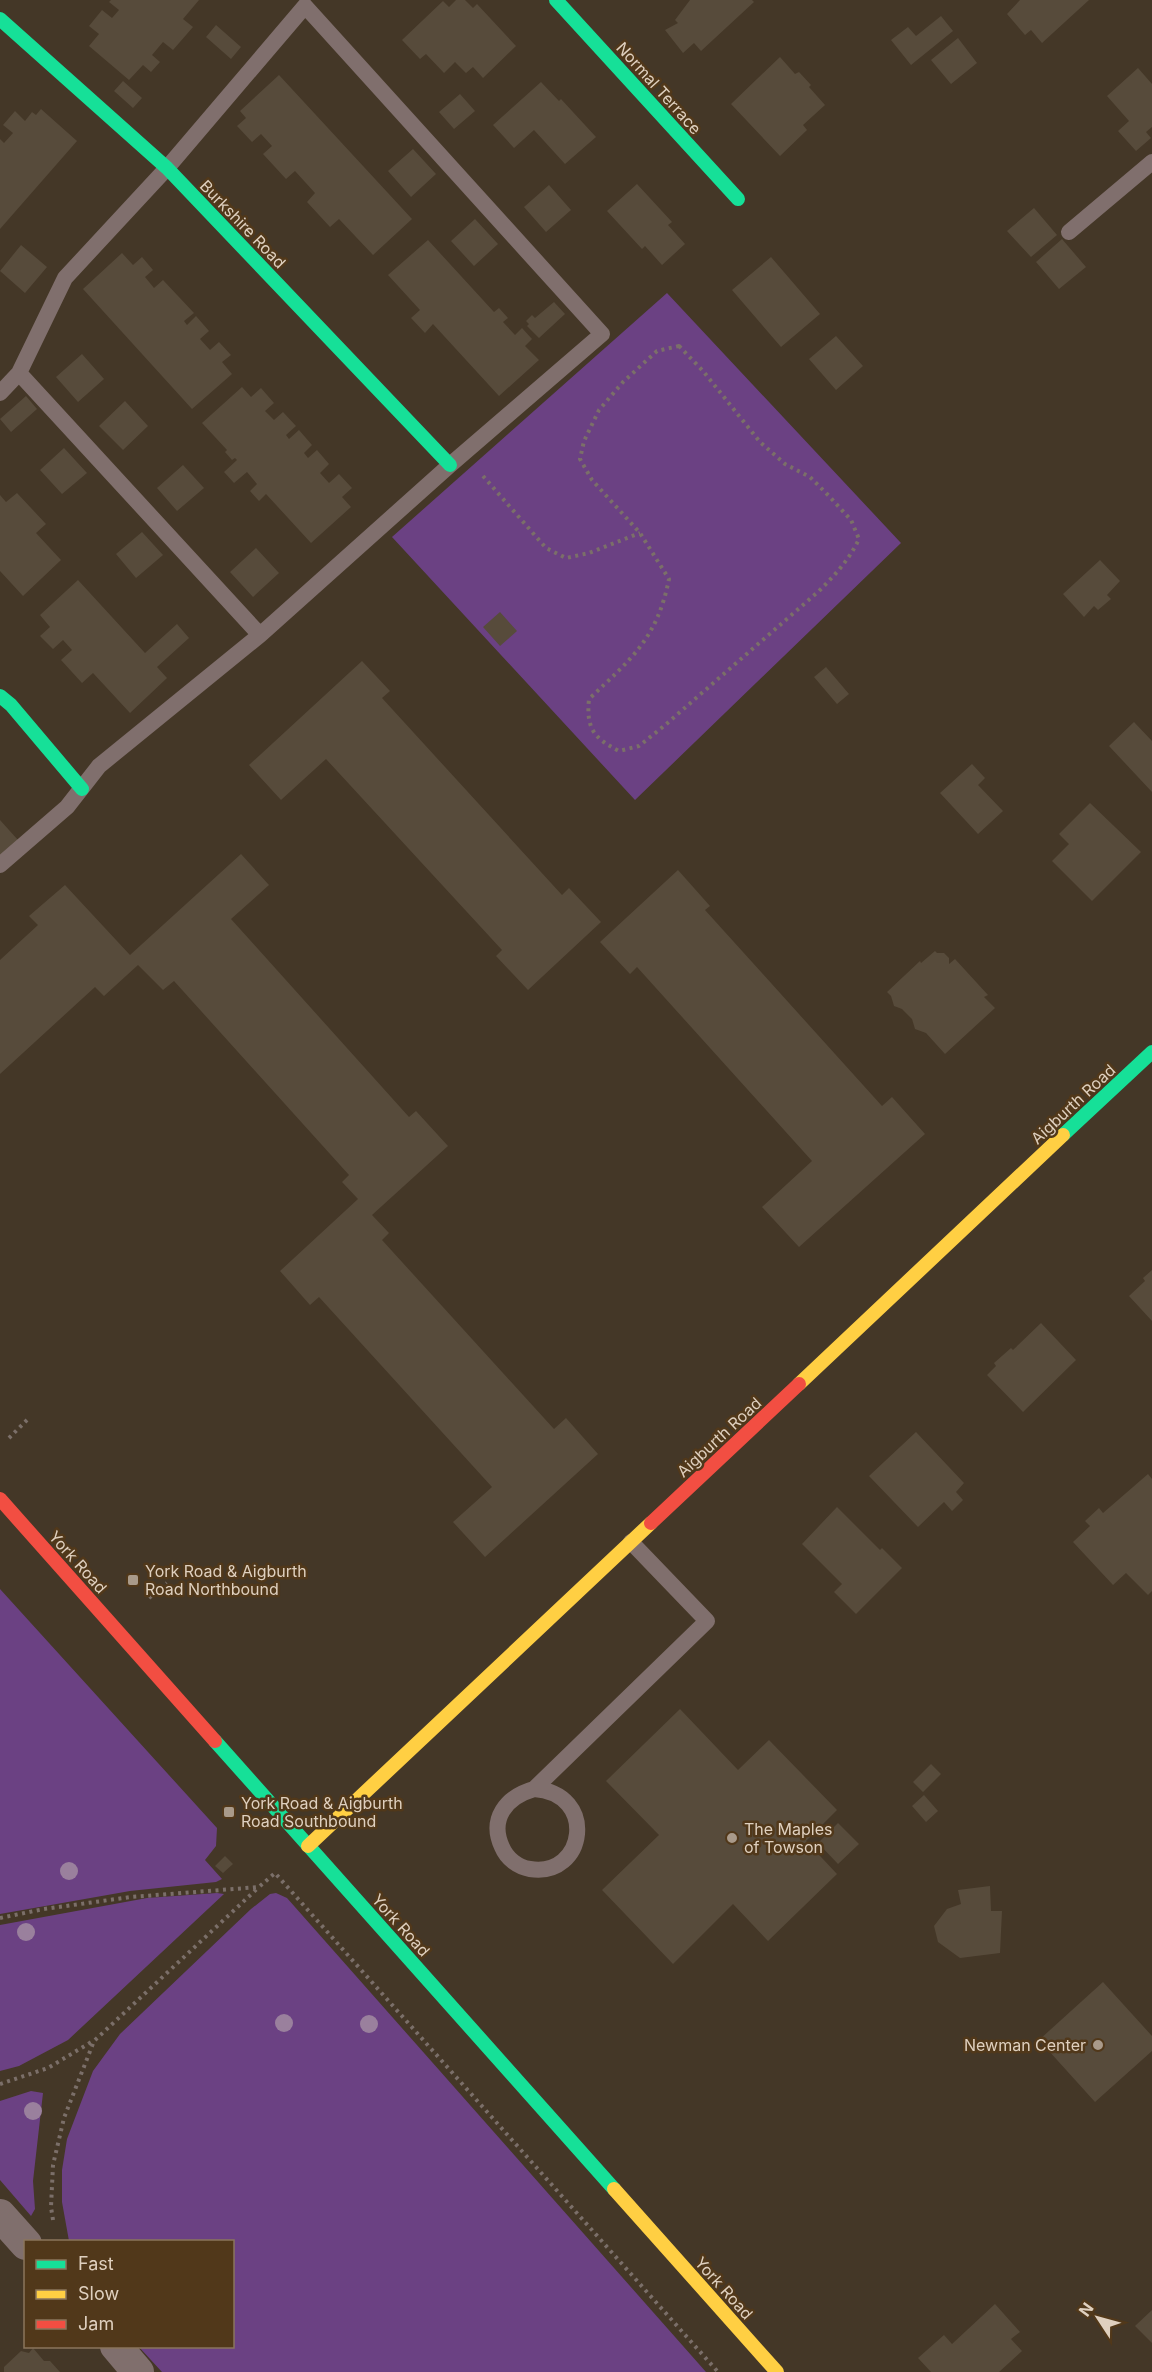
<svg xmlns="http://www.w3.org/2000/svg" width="1152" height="2372" font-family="Inter,sans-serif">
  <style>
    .green { fill: #6b4183 }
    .building { fill: #574b3b }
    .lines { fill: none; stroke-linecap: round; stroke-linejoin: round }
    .path { stroke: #7b6f69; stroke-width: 4; stroke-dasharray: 3 4.5; stroke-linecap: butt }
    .lane { stroke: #806f6d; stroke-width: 16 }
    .street { stroke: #806f6d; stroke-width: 32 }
    .fast { stroke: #16e098; stroke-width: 14 }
    .slow { stroke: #ffcf43; stroke-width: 14 }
    .jam { stroke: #f24e42; stroke-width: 14 }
    .tree { fill: #9a809d }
    .poi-dot { fill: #a99a8a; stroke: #51381a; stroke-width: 2 }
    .labels { text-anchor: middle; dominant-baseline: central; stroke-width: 5; stroke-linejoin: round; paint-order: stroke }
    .street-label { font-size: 16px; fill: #dfd0bf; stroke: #51381a }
    .poi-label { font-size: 16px; fill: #dfd0bf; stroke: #51381a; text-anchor: start }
  </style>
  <rect width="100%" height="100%" fill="#443727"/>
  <path class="green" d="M667,293L901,543L635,800L392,537Z
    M0,1589L217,1828L216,1846L205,1860L222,1879L216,1882L130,1891L0,1914Z
    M217,1893L224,1894L68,2040L19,2066L0,2071V1925L147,1898Z
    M276,1893L287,1898L706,2372H162L139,2347L232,2346V2242L69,2241L62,2202V2170L67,2139L93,2071L120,2034L251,1909L270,1894Z
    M31,2091L43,2093L33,2181L35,2209L31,2216L0,2180V2101Z"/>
  <path class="building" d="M111,0H199L183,19L193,27L173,50L163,42L152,55L160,62L151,72L143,65L129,80L89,46L99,34L89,26L102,10L112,18L119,10L109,2Z
    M456,0H465L473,8L477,4L516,46L483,78L473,67L466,73L455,62L444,73L426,54L420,59L402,40L443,1L449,7Z
    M690,0H752L754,2L701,51L694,43L683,53L665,30L678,23L675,20Z
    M1020,0H1089L1042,43L1031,30L1025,35L1007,14Z
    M941,16L953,31L911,65L891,40L908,27L916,36Z
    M216,25L241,47L231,59L206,37Z
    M958,38L977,63L951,84L931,60Z
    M780,57L795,74L799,72L811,85L809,87L825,105L803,125L807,130L780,156L731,104Z
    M1138,68L1152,84V127L1146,132L1151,138L1136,151L1118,131L1129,121L1107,96Z
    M279,75L412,219L373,255L339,219L330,227L307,202L315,193L295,171L286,179L263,154L272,146L261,134L252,142L237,126L246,118L240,111Z
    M123,81L142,98L133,108L114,91Z
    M541,82L559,101L561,99L596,137L565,164L534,130L514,148L493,125Z
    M460,94L475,111L454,129L439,112Z
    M41,109L77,141L0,229V139L4,143L13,133L3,125L15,111L25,121L32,112L36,115Z
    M413,149L436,174L411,197L388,171Z
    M637,184L672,222L668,225L685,244L662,265L645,246L642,249L607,211Z
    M549,185L571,210L546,232L524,207Z
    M1034,208L1057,235L1031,257L1007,231Z
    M475,219L498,244L474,266L451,241Z
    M1062,239L1086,267L1059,289L1036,262Z
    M428,240L494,312L499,308L508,318L503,322L515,335L522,328L532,339L525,346L539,360L499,396L433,324L425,333L411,318L420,310L388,275Z
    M21,245L47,267L25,293L0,271Z
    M122,253L133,265L142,257L153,270L145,277L154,288L163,280L194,313L184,321L187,325L196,316L209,331L200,339L210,350L219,342L231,355L222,362L232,374L192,409L83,289Z
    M771,257L820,314L781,347L732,290Z
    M554,302L565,314L539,338L527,326L529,324L526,321L532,315L535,318Z
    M836,336L863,366L836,390L809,359Z
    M82,354L104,379L78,402L56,377Z
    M242,387L251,397L261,388L274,403L265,411L274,420L283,412L296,426L286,435L289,439L299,430L312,445L304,453L308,458L317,450L329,464L320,473L329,483L339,474L352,488L342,497L351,507L311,543L266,494L259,501L250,491L257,484L247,472L234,483L224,472L237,460L235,458L232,460L225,452L227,450L202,423Z
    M26,396L37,409L11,432L0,419Z
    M125,401L148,426L123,450L99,426Z
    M64,448L87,473L62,494L40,470Z
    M183,465L204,488L177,511L157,488Z
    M17,493L46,524L36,533L61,560L23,596L0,571V495L6,502Z
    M142,532L163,555L136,578L116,554Z
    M256,548L279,573L253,597L230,572Z
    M1100,560L1120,581L1107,595L1111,599L1098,610L1094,606L1084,617L1063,594Z
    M78,580L145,653L177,624L189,638L157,667L167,678L130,713L93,673L82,683L61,660L72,650L63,640L53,649L40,636L50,627L40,615Z
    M500,612L517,631L500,646L483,627Z
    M362,661L390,691L382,698L562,895L569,888L601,922L528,990L496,956L502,950L326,759L281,800L249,765Z
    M826,667L849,694L837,704L814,677Z
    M1134,722L1152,741V792L1109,746Z
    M972,764L985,778L978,785L1003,811L978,834L940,793Z
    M1090,803L1141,852L1092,901L1052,861L1069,844L1059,834Z
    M0,820L18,840L0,857Z
    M241,854L269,885L231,919L409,1117L416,1111L448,1146L372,1215L389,1233L382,1240L554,1429L566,1418L598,1454L485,1557L453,1522L492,1487L319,1297L310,1305L280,1271L358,1199L342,1182L349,1175L174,981L163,990L138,965L104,996L95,987L0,1074V960L38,925L29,916L65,885L130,955Z
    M678,870L710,906L705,910L882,1106L892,1097L925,1134L799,1247L762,1207L812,1161L637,967L630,974L600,942Z
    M935,951L937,953H944L949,958V964L955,959L988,995L984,997L995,1008L945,1054L926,1033L915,1029L912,1019L902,1009L894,1006L891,996L887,992L920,961L921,963Z
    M1152,1270V1321L1129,1296L1145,1281L1143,1278Z
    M1041,1323L1076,1360L1023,1412L987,1375L996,1366L994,1363L1011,1348L1013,1350Z
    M916,1432L964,1483L956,1492L963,1500L952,1511L944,1502L918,1527L869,1476Z
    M1148,1474L1152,1479V1591L1148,1595L1126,1573L1113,1585L1073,1542L1090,1526L1085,1521L1099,1508L1103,1513Z
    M837,1507L880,1550L882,1548L902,1568L856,1614L834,1592L842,1584L802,1544Z
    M680,1709L738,1770L769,1740L837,1810L806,1841L837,1874L768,1941L733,1904L673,1964L602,1890L659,1835L606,1781Z
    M931,1764L941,1774L923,1792L913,1782Z
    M924,1795L938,1811L926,1822L912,1806Z
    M838,1823L859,1844L838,1864L818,1843Z
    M225,1856L233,1864L223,1873L215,1866Z
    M990,1886L991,1911H1002L1000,1953L960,1958L938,1942L934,1926L947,1909L961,1904L958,1890Z
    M1103,1982L1152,2036V2051L1095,2102L1039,2040Z
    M995,2304L1020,2332L1011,2339L1022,2351L999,2372H931L918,2358L944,2335L952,2344Z
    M1152,2310V2343L1135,2326Z
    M33,2348L44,2361H50L60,2372H4V2367L21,2351L29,2353Z"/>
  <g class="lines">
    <path class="path" d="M679,346L703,371L760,442L785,464L810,477L829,496L851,520L859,539C849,560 835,575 819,591L664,726L639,746L619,751C594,738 586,729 589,699C631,659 657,639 669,579L640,533L592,480L580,459L584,441L599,410L623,382L657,351Z
      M483,476L546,548L566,558L589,553L640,533
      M9,1438L27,1420
      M149,1598L167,1583
      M0,1918L44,1909L131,1897L259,1887L275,1873L718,2372
      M0,2084L48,2068L93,2041
      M53,2220L51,2207L53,2165L64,2118L94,2041L259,1887"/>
    <path class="lane" d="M1069,232L1152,162
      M0,393L19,373
      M0,865L67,807L99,766L260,635L450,465L602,334L305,6L167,168L65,278L19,373L260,635
      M534,1789C598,1793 586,1878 530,1869C518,1867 507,1859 502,1847C489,1819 506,1797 534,1789L707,1621L631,1542"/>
    <path class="street" d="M0,2215L26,2244
      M116,2346L138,2372"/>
    <path class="fast" d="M556,0L738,199
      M0,19L167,168L450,465
      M0,696L11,705L82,789
      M1063,1135L1152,1052
      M215,1741L614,2189"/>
    <path class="slow" d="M799,1384L1063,1135
      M308,1846L651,1523
      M614,2189L777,2372"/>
    <path class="jam" d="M0,1499L215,1741
      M651,1523L799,1384"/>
  </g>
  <g class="tree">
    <circle cx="69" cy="1871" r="9"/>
    <circle cx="26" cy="1932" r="9"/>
    <circle cx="284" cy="2023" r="9"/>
    <circle cx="369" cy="2024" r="9"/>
    <circle cx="33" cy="2111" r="9"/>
  </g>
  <g class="poi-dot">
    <rect x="127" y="1574" width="12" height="12" rx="3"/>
    <rect x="223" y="1806" width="12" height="12" rx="3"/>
    <circle cx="732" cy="1838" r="6"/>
    <circle cx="1098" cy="2045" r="6"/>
  </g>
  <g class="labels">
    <g class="street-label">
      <text transform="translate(659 88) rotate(48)">Normal Terrace</text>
      <text transform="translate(243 224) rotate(46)">Burkshire Road</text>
      <text transform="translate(1073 1104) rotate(-43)">Aigburth Road</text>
      <text transform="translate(719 1437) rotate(-43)">Aigburth Road</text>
      <text transform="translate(78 1562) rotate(48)">York Road</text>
      <text transform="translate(401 1925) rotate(48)">York Road</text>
      <text transform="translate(724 2288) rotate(48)">York Road</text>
    </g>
    <g class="poi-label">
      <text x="145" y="1571">York Road &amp; Aigburth<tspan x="145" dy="18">Road Northbound</tspan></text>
      <text x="241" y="1803">York Road &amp; Aigburth<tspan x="241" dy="18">Road Southbound</tspan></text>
      <text x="744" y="1829">The Maples<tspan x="744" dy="18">of Towson</tspan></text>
      <text x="1086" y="2045" text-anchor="end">Newman Center</text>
    </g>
  </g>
  <rect x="24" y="2240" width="210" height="108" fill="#51381a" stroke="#8a755c" stroke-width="1.5"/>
  <rect x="36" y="2260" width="30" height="9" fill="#16e098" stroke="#8a755c" stroke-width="1.5"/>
  <text x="78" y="2270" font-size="18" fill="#dfd0bf">Fast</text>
  <rect x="36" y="2290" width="30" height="9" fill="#ffcf43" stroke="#8a755c" stroke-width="1.5"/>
  <text x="78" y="2300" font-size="18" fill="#dfd0bf">Slow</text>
  <rect x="36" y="2320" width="30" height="9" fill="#f24e42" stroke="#8a755c" stroke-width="1.5"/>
  <text x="78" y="2330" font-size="18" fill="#dfd0bf">Jam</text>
  <g transform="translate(1098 2318) rotate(306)" stroke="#51381a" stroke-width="4.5" paint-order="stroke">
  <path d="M0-4.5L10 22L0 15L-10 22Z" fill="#dfd0bf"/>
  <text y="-9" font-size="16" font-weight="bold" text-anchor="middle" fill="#dfd0bf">N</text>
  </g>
</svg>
